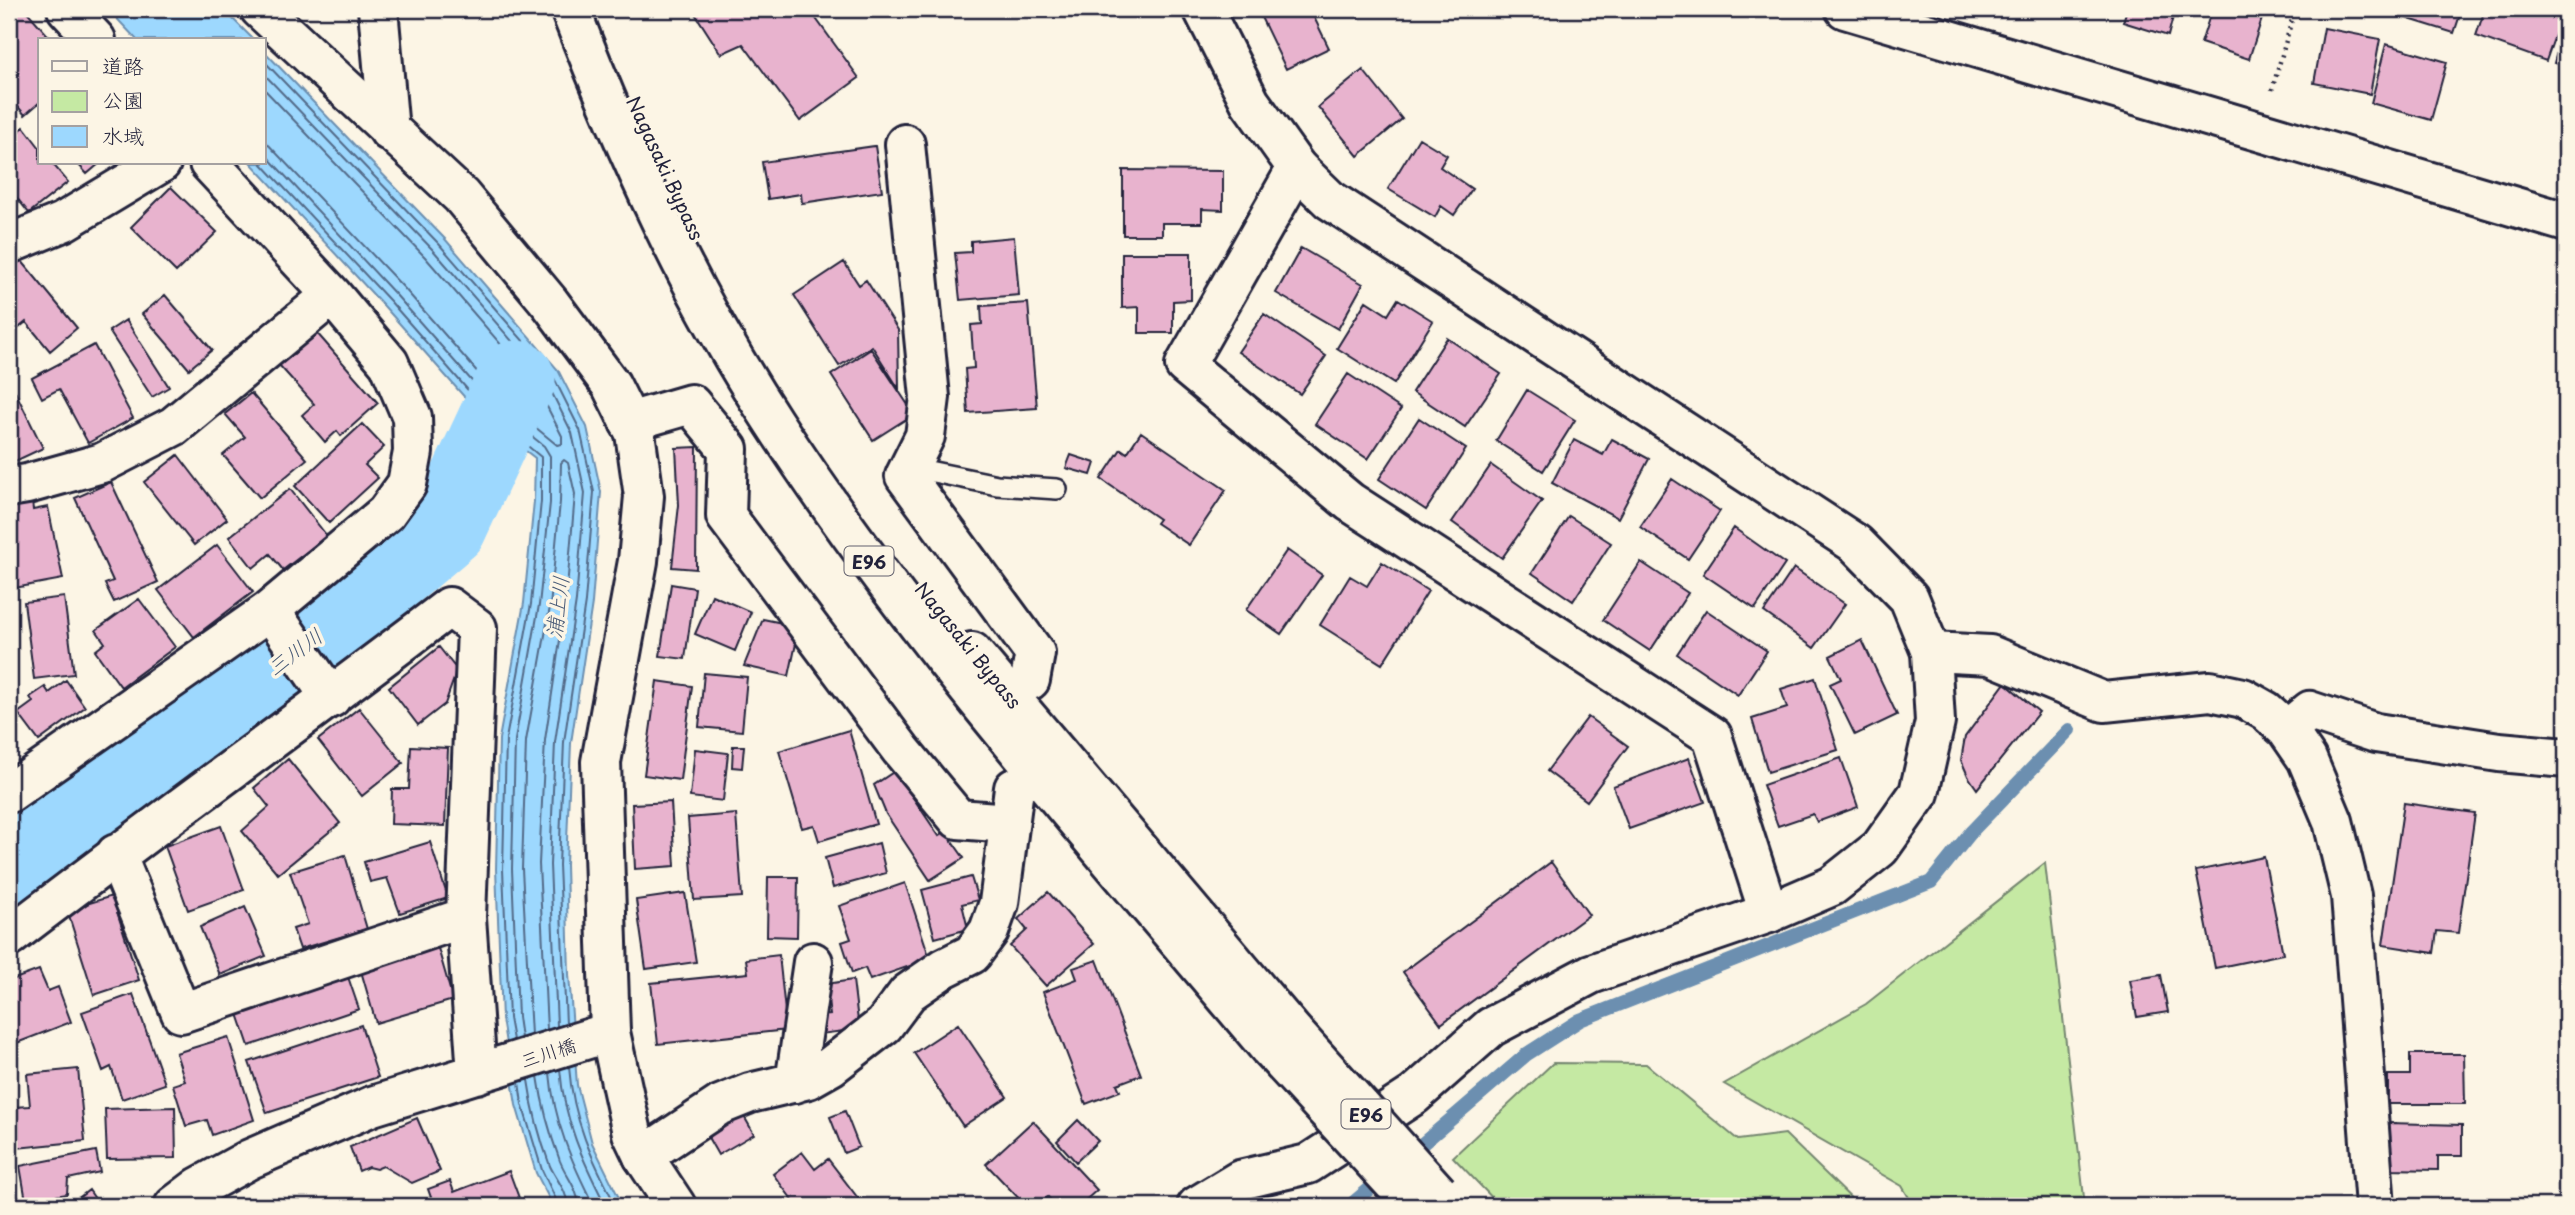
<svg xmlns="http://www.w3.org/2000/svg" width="2575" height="1215" font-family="'Playpen Sans','Klee One',sans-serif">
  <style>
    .green { fill: #c5e9a3; stroke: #74866f; stroke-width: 2 }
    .water { fill: #9dd8fe; stroke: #6c8fb0; stroke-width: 2 }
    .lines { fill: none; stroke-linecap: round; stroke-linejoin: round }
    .shore { stroke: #536b89; stroke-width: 2 }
    .stream { stroke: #6c8fb0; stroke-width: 14 }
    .river { stroke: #9dd8fe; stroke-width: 79 }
    .building { fill: #e8b3ce; stroke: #22223b; stroke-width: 2 }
    .lane-casing { stroke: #22223b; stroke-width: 24 }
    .street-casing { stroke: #22223b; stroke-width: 44 }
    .secondary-casing { stroke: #22223b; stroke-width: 44 }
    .highway-casing { stroke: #22223b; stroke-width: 44 }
    .path { stroke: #22223b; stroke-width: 4.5; stroke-dasharray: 2 5; stroke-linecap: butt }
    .lane { stroke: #fcf5e5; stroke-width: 19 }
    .street { stroke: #fcf5e5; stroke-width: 38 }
    .secondary { stroke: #fcf5e5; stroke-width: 38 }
    .highway { stroke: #fcf5e5; stroke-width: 38 }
    .highway-bridge-casing { stroke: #22223b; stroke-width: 44; stroke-linecap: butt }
    .highway-bridge { stroke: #fcf5e5; stroke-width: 38 }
    .labels { text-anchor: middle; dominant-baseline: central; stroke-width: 7; stroke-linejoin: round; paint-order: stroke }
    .shield { fill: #fcf5e5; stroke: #63616e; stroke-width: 2 }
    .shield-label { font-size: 18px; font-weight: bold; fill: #22223b }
    .street-label { font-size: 19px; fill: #22223b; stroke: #fcf5e5 }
    .water-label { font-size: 21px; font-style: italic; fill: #475976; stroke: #fcf5e5 }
  </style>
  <rect width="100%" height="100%" fill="#fcf5e5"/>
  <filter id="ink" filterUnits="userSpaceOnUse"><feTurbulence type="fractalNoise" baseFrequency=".0143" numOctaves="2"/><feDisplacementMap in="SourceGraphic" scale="14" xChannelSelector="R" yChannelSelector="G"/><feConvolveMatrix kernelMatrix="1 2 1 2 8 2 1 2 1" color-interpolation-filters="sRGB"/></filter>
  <g filter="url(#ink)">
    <path class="green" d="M2045,863L2085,1206H1914L1902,1186L1724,1084L1866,1004Z
      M1553,1063L1646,1064L1738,1140L1785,1134L1859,1206H1500L1453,1157Z"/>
    <path class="water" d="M108,9H223L254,40H137Z
      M264,51L445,239L558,370L587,427L601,492L592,603L571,743L566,865L569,974L577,1085L592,1143L623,1206H553L536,1173L516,1105L502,1019L496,869L499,739L524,603L534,501L535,458L483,418L384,306L251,163H264Z"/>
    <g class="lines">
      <path class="shore" d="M264,61L439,244L552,374L580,430L594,492L585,602L564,742L559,865L566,1024
        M264,74L433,250L545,379L572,433L585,493L576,601L555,742L550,865L557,1026
        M264,89L425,257L536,385L562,436V444L557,445L501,399L404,288L264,140
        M264,153L396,295L494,406L544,446L550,456V503L539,605L515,740L512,869L518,1017L521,1038
        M261,163L390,301L488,413L541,457V501L531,604L506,739L503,869L509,1018L513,1040
        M531,1035L522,869L526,741L550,607L560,502L561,463L564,460L568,463L575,494L566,600L545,740L539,864L547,1030
        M569,1067C573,1121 592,1159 616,1206
        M560,1069C564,1121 583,1161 606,1206
        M550,1073C554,1122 572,1163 594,1206
        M538,1076C542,1105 550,1134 560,1161C566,1176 578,1189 579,1206
        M528,1080C532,1108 540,1139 550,1166C556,1179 567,1191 568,1206
        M519,1082L522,1104L542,1170L559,1206"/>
      <path class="stream" d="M1407,1157L1527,1054L1580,1020L1931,882L1972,831L2069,730
        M1355,1206L1354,1202L1386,1175"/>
      <path class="river" d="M9,868L361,600L448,526L516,380"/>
    </g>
    <path class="building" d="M17,9H25L52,40H40V102L25,115L9,96V81L18,73L9,62V15Z
      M692,9H809L859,78L800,121L743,44L721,54Z
      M1268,9H1310L1329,48L1286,69L1259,13Z
      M2127,9H2175L2168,36L2123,22Z
      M2212,9H2265L2249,59L2201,43Z
      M2398,9H2462L2454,33L2396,15Z
      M2485,9H2552L2549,14L2561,18L2546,61L2476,36Z
      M2566,18V66L2554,63Z
      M2324,28L2380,39L2370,94L2314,83Z
      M2386,44L2447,62L2431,120L2371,103Z
      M1363,70L1402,119L1358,156L1318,107Z
      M24,127L40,148V163H52L68,182L29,213L9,188V139Z
      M1419,138L1447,155L1440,167L1472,189L1454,215L1441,206L1435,217L1388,189Z
      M875,146L882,191L802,203L801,194L768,199L762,162Z
      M77,163H100L87,174Z
      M1123,170L1223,171V210L1202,209V223H1162V235H1123Z
      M171,187L217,232L176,272L131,227Z
      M1014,237L1019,295L960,300L955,253L971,252V241Z
      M1301,248L1363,284L1338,329L1276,293Z
      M1122,253H1191V300L1173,301V333H1139V307L1122,308Z
      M21,260L77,328L50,351L26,322L14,332L9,326V271Z
      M844,262L859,285L866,280L898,330L899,389L872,346L839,366L794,295Z
      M165,295L212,350L189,369L142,314Z
      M1398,299L1433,321L1394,384L1337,348L1366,301L1388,315Z
      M1028,303L1037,408L968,413L965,369L974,368L971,325L982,324L981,306Z
      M1264,314L1326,356L1300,394L1238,352Z
      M126,320L169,387L152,397L109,331Z
      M316,332L378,403L341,436L337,431L325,442L302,415L314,404L279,365Z
      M1447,338L1501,374L1465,427L1412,392Z
      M94,345L133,418L88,443L59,389L42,398L32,378Z
      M871,349L914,414L873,440L831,375Z
      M1348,374L1401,409L1368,459L1315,424Z
      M9,379L43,448L9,464Z
      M1527,390L1575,420L1543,471L1496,441Z
      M251,393L307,459L260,498L223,455L245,437L225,414Z
      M1419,418L1466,449L1426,510L1379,479Z
      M362,424L384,447L365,465L378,478L329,523L295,486Z
      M1141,432L1226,490L1189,545L1156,523L1159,519L1101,479L1121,449L1127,453Z
      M1612,439L1649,459L1618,518L1552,483L1574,440L1603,455Z
      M697,447L696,569L672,567L679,505L676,448Z
      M178,455L227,519L194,545L144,482Z
      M1071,455L1095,463L1091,475L1066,468Z
      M1491,465L1542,501L1502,558L1452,522Z
      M1672,479L1720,511L1688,559L1640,527Z
      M111,482L158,582L114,602L105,584L113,581L75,498Z
      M290,489L327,536L283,570L270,554L253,568L229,537Z
      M32,501L33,510L48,507L63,579L9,589V506Z
      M1569,516L1611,543L1573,601L1532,573Z
      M1734,528L1785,564L1755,609L1703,574Z
      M217,545L253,592L194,637L158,590Z
      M1287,550L1322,575L1281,634L1246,610Z
      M1382,562L1428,591L1382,664L1320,625L1350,576L1367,586Z
      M1641,562L1688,593L1650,651L1603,620Z
      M1794,568L1845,604L1814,648L1764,612Z
      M671,584L695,588L685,659L660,656Z
      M712,595L751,612L735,651L695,634Z
      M64,597L74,674L34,679L24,602Z
      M139,599L175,647L121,687L95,651L105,643L96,630Z
      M1706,610L1767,651L1738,695L1677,654Z
      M763,619L787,624L797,639L789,676L744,666Z
      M1862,640L1897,715L1855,735L1830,684L1841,679L1830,656Z
      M439,647L457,670L445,704L418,725L389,687Z
      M704,673L747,677L742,731L699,727Z
      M1815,678L1838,750L1768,772L1752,719L1787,708L1781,689Z
      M66,680L85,707L39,741L18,713L33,702L30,697L45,687L49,693Z
      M657,681L692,686L680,780L644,775Z
      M2005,683L2039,712L1977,789L1968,776L1961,760L1965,737Z
      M359,708L403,763L362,796L318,740Z
      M1588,717L1628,746L1587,801L1547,771Z
      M849,730L876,824L819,841L814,825L802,828L779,751Z
      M411,746L448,748L445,826L391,824L392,789H409Z
      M733,746H744L742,768L732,767Z
      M695,749L728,753L723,801L690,797Z
      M1689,758L1705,802L1629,829L1613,786Z
      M1841,758L1858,807L1817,822L1813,814L1778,826L1763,785Z
      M288,759L340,823L278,874L242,831L269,807L254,788Z
      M895,771L939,836L945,831L964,858L930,880L886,814L874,785Z
      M671,802L675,866L635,869L632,804Z
      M2404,803L2475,813L2458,933L2437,931L2434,953L2383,945Z
      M736,814L742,897L694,900L688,818Z
      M221,826L244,890L188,910L165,846Z
      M430,842L448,898L400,913L387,878L370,882L364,862Z
      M879,843L886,873L833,888L825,858Z
      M345,855L367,929L300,949L293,929L308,924L290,872Z
      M2264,857L2283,954L2215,968L2196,871Z
      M1551,862L1589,915L1441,1024L1403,972Z
      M768,877H798L797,937L767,936Z
      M971,877L978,900L962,904L968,929L935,938L922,890Z
      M905,883L930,959L870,980L865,968L852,973L842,942L851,939L839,906Z
      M1048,892L1094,944L1046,986L1010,946L1027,930L1018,919Z
      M685,893L696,962L646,969L636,900Z
      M112,896L139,980L94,995L67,910Z
      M245,907L266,956L220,975L200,927Z
      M438,948L453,1000L376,1023L361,971Z
      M779,955L787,1030L658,1044L651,983L748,973L746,959Z
      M1097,960L1141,1075L1117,1084L1120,1091L1086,1104L1043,992L1077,979L1073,968Z
      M39,970L48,991L58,987L71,1022L9,1046V981Z
      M347,974L359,1009L249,1046L237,1011Z
      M2161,975L2168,1012L2137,1017L2130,980Z
      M853,980L859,1029L821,1034L819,1016L830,1015L826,984Z
      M133,994L165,1084L122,1099L111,1067L103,1071L82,1012Z
      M958,1024L1007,1097L963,1126L914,1053Z
      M361,1025L378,1077L267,1113L249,1062Z
      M228,1037L254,1120L212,1135L207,1120L186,1126L173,1085L185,1081L176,1053Z
      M2410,1054H2464L2465,1104H2388V1075H2410Z
      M78,1069L85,1141L17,1148L13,1107L30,1106L27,1074Z
      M175,1107L176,1158L107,1159L105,1109Z
      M741,1111L754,1134L718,1155L705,1132Z
      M845,1111L859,1147L844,1153L830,1117Z
      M417,1118L440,1171L412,1183L383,1166L376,1169L368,1167L359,1171L350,1147Z
      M1078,1120L1098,1141L1076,1162L1057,1141Z
      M1033,1121L1097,1190L1079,1206H1057L1048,1197L1037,1206H1026L986,1164Z
      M2389,1123L2462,1125V1156H2438V1170L2388,1169Z
      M96,1151L100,1172L68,1179L67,1194L26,1201L20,1166Z
      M802,1152L815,1169L828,1159L864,1206H797L773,1174Z
      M509,1171L522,1206H453L451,1201L434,1206L428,1189L450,1181L454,1192Z
      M89,1190L100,1206H68Z
      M263,1198L269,1206H239L248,1200Z
      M2452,1198L2505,1200L2504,1206H2452Z"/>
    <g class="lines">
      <g class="lane-casing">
        <path id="lane" d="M909,467L997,485L1057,489"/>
      </g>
      <g class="street-casing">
        <path id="street" d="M67,9L96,40
          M378,9L389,131
          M905,144L930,397L925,436L905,476L1035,653L1030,680
          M1297,168L1185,365L1350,502L1712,736L1769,913
          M9,244L63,222L161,163
          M629,422L691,404L728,449L726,516L901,750L958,819L1009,823
          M9,487L27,484L102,463L174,426L332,295
          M270,610L331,698
          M1931,652L1990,655L2104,702L2210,691L2243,698L2266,711L2287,730L2307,759L2333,821L2351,896L2375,1206
          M2287,730L2310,711L2376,733L2499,752L2566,758
          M9,793L270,610L386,513L407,484L413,452L412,417L389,363L332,295L209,163
          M116,854L181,1013L466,917
          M9,937C154,825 303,719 449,607L477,628L466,917L477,1074
          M795,1083L813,962
          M643,1156L720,1105L750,1093L808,1079L831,1066L884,1025L908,993L944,968L972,954L989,931L999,903L1014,788
          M174,1206L199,1187L250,1159L372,1106L610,1032"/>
      </g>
      <g class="secondary-casing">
        <path id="secondary" d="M260,9L461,196L550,303L611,385L635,433L644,496L638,561L601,762L610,1032L632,1133L643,1156L676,1206
          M1845,9L2566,222
          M1197,1206L1240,1180L1308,1164L1414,1095L1491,1027L1591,974L1769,913L1832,886L1880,848L1919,793L1935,722L1931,652L1909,598L1856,544L1330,200L1297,168L1250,102L1203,9"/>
      </g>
      <g class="highway-casing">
        <path id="highway" d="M570,9C625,151 690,295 774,423C919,646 1099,845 1269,1048
          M972,652L1295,1034
          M1413,1205L1414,1206"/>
      </g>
      <path class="path" d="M2272,90L2295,9"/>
      <use href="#lane" class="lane"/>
      <use href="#street" class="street"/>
      <use href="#secondary" class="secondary"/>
      <use href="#highway" class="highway"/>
      <g class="highway-bridge-casing">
        <path id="highway-bridge" d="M1295,1034L1438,1193
          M1269,1048L1398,1188"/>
      </g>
      <use href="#highway-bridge" class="highway-bridge"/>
    </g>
  </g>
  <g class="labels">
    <g class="shield">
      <rect x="844.5" y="546.5" width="49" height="29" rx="5"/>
      <rect x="1341.5" y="1099.5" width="49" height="29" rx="5"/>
    </g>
    <g class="shield-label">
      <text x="869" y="561">E96</text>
      <text x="1366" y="1114">E96</text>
    </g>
    <g class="street-label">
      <text transform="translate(666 168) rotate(65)">Nagasaki Bypass</text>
      <text transform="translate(969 645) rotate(51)">Nagasaki Bypass</text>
      <text transform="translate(548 1052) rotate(-18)">三川橋</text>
    </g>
    <g class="water-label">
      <text transform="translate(556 607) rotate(-83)">浦上川</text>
      <text transform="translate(294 651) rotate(-37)">三川川</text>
    </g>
  </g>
  <rect width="2575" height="1215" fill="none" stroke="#fcf5e5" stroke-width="35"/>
  <rect x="18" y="18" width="2540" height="1180" fill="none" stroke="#22223b" stroke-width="2.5" filter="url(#ink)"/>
  <rect x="38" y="38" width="228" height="126" fill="#fcf5e5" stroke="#a5a1a1" stroke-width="2"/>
  <rect x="52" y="61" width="35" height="10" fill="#fcf5e5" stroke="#a5a1a1" stroke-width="2"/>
  <text x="102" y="74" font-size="21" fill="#22223b">道路</text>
  <rect x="52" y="91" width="35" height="21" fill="#c5e9a3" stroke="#a5a1a1" stroke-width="2"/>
  <text x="102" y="108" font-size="21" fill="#22223b">公園</text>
  <rect x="52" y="126" width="35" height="21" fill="#9dd8fe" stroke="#a5a1a1" stroke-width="2"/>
  <text x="102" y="144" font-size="21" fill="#22223b">水域</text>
</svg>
